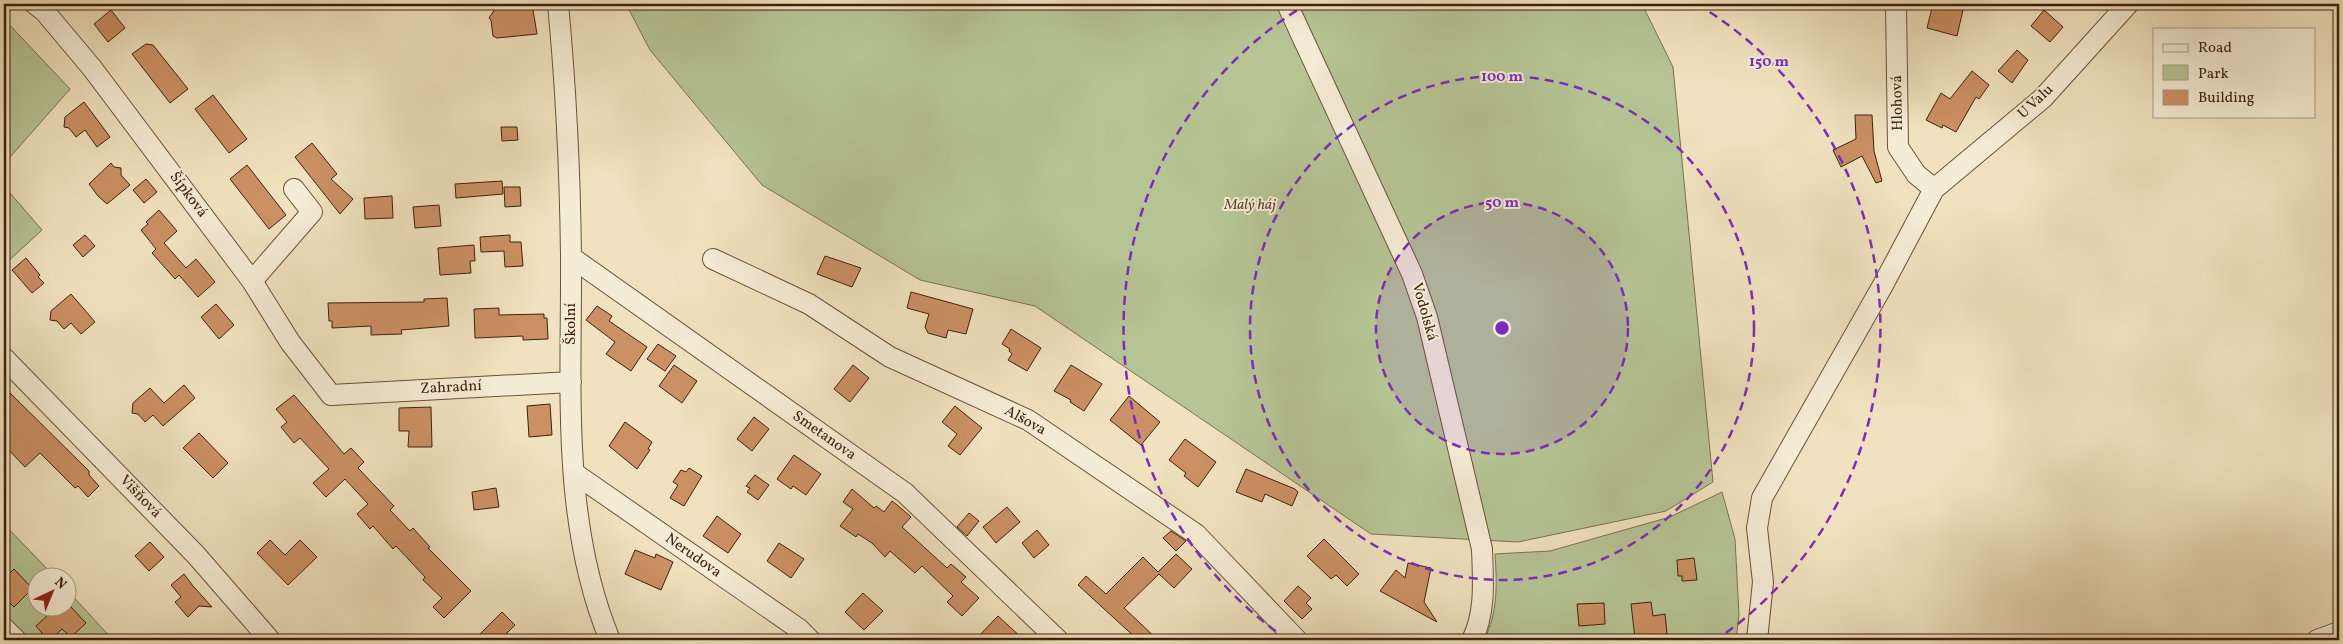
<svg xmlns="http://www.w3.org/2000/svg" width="2343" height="644" font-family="Vollkorn,serif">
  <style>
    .green { fill: #b6c494; stroke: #7a7250 }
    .building { fill: #cb9064; stroke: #3f210d }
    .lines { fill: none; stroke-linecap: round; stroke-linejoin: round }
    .minor-casing { stroke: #6b5139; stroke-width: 22 }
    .minor { stroke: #f5ecd5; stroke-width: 20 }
    .ring { fill: none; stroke: #7b2cbf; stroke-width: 2.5; stroke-dasharray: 9 6 }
    .labels { text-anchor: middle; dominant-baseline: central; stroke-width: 4; stroke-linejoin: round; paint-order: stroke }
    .street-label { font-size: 15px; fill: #3f210d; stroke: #f5ecd5 }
    .park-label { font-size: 15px; font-style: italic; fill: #5d4a2f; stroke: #f5ecd5 }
    .centre { fill: #7b2cbf; stroke: #f5ecd5; stroke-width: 2.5 }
    .ring-label { font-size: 15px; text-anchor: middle; font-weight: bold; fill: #7b2cbf; stroke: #f5ecd5; stroke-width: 4; stroke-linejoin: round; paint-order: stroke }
  </style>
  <rect width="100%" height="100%" fill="#f0e2be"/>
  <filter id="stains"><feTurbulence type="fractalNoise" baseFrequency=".004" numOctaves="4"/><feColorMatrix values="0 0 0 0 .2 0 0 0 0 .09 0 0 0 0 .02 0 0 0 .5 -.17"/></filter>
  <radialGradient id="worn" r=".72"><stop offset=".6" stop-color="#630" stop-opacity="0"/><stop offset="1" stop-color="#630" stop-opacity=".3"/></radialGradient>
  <path class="green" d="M626,4H1642L1673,67L1713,482L1666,511L1518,542L1371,534L1035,306L920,280L762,185L650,50Z
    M4,19L70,89L4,164Z
    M4,186L42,230L4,265Z
    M1722,492L1735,539L1739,615L1736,640H1484C1498,613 1497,584 1495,554L1550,551L1670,517Z
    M4,524L54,576H38V606H68V591L113,640H29L4,614Z"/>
  <path class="building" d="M505,4H532L537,34L497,38L493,36L491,20L489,18L497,6H505Z
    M1933,4L1963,10L1957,36L1927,28Z
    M111,10L125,28L108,42L94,24Z
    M2044,10L2063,27L2050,42L2031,26Z
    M146,44L153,45L188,89L170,103L132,54Z
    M2017,50L2028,60L2012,83L1998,71Z
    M1972,71L1989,85L1979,99L1976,97L1956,132L1943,125L1942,128L1926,120L1941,93L1950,99Z
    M213,95L247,139L229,153L195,109Z
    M84,102L110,137L97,147L85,130L76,137L69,128L64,127L65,117Z
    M1855,115H1872L1874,151L1882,181L1876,183L1862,156L1841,167L1833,150L1856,139Z
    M501,127H517L518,140L502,141Z
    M312,143L337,174L331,179L353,199L340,214L295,157Z
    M111,163L114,167L121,168V175L130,185L107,204L98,196L89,184Z
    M247,165L286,215L269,229L230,179Z
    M146,179L157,192L144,203L133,190Z
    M502,181L503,194L456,198L455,184Z
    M504,187H520L521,206L505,207Z
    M392,196L393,218L365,219L364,198Z
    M439,205L441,226L415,228L413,207Z
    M159,210L177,231L164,243L186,268L196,259L215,282L198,297L179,275L175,279L152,253L156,249L141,230L148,224L146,222Z
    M85,235L95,246L83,257L73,245Z
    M510,235V242H521L523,266L505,267L504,251L481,252L480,237Z
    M474,245L475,261H470L471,273L440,275L438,248Z
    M825,256L861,268L852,287L817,274Z
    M26,258L40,275L38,277L44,283L32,293L12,270Z
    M911,292L973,309L966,334L948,330L946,338L928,333L925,327L929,314L907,308Z
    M71,294L95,322L81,334L71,323L64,329L57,321L50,320L51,311Z
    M447,298L449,326L401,330L402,334L371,335V326L332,328V321H329L328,303L424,302V299Z
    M216,304L234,325L219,339L201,317Z
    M597,306L612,316L609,321L647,347L631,371L606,354L615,342L586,320Z
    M499,308V315L544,314V318H547L548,339L523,340V336L475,338L474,309Z
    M1011,329L1041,348L1027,371L1008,360L1012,354L1009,351L1010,349L1002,344Z
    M658,344L676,356L665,371L647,359Z
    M674,365L697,381L682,403L659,386Z
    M853,365L869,378L850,402L834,389Z
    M1071,365L1102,384L1084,411L1070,402L1071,400L1054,391Z
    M184,385L195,398L163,426L153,415L145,422L138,414L132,413L133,403L150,388L164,403Z
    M4,387L89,471V475L99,486L88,497L78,486L75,488L40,453L25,467L4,445Z
    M294,395L344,454L351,448L364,462L358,468L394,506L390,510L410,531L413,528L430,547L428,548L471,591L444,618L433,607L442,598L423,580L425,577L396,546L393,549L373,526L370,529L357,514L368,504L345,479L326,497L313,483L329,469L300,438L294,443L281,427L287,422L276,409Z
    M1129,396L1160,422L1141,445L1110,420Z
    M550,404L552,435L529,437L527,406Z
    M955,406L982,428L960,455L948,446L957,434L942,422Z
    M431,407L432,447H408L409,431H399V408Z
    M754,417L769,429L752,451L737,439Z
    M625,422L652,442L648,449L650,450L637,469L609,446Z
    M199,433L228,463L213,478L183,448Z
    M1185,439L1216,462L1198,487L1184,476L1186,473L1169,460Z
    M794,455L821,474L806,495L793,486L791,489L777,479Z
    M689,468L702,476L684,506L670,498L678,485L673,482L681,470L686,472Z
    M1246,469L1295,489L1298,492L1292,506L1265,494L1262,502L1236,492Z
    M755,475L769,485L758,500L747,492L750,488L746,486Z
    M496,488L499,507L474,510L472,492Z
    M852,489L874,508L876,506L884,512L892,501L902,509L911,517L902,527L947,568L951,564L966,577L961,582L979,598L962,616L947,602L953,596L922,566L915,573L890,551L885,557L872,543L858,534L856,537L840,526L853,509L843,502Z
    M1007,507L1020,522L996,543L983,527Z
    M969,513L979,521L967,536L957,527Z
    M717,516L741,534L728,553L703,536Z
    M1037,530L1049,545L1034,558L1022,543Z
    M1171,531L1186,541L1176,551L1163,538Z
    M1324,539L1359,574L1347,586L1336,575L1331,579L1307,556Z
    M270,540L285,555L300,540L317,557L288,585L257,553Z
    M150,542L164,557L149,571L135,556Z
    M779,543L804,559L791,578L767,561Z
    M635,550L655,558L656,554L673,562L661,590L625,574Z
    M1176,554L1192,569L1174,588L1159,574L1124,608L1158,640H1138L1078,585L1086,576L1106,594L1143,557L1158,572Z
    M1694,558L1697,580L1682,581V576H1678L1677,560Z
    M1408,563L1431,568L1424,602L1437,622L1380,591L1396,570L1405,578Z
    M14,569L30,586V591L14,607L4,597V579Z
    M184,574L193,586L212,607L199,606L188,617L175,602L181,597L171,585Z
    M1298,586L1311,598L1306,603L1312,609L1302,619L1284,601Z
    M863,593L883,611L864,630L845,612Z
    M1651,602L1653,616L1665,614L1667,634L1635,638L1631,604Z
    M1604,603L1605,624L1579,626L1577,604Z
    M42,606H70L86,623L71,637L62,629L51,639L42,638V633L36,626L49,614Z
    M502,612L515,625L500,640H474Z
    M998,616L1024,640H975Z"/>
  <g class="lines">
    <g class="minor-casing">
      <path id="minor" d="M35,4L45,12L92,68L252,281L290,342L331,395L571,382
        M558,4C566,88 570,172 571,256C572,384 560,520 610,640
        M1287,4L1412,274L1427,317L1482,549C1483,579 1486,613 1472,640
        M1896,4L1898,147L1916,174L1934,189
        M571,257L905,493L1058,640
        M713,259L809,304L890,357L1028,420L1196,534L1297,640
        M252,281L312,212L294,189
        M4,358L196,555L270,640
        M574,473L799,629L810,640
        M4,628L16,640
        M1757,640L1763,582L1757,528L1762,498L1883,285L1934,189L2043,98L2128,4
        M2317,640L2339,632"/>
    </g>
    <use href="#minor" class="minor"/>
  </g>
  <circle cx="1502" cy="328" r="126" fill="#7b2cbf" fill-opacity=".12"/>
  <g class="ring">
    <circle cx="1502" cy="328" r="126"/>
    <circle cx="1502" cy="328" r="252"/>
    <path d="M1288 640A378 378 0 0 1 1307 4M1697 4A378 378 0 0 1 1716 640"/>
  </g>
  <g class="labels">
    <g class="street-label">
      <text transform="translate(2036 102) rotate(-43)">U Valu</text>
      <text transform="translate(1898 103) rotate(-91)">Hlohová</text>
      <text transform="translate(188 195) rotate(53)">Šípková</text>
      <text transform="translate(1424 312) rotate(74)">Vodolská</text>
      <text transform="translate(571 324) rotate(-90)">Školní</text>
      <text transform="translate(451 388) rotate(-3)">Zahradní</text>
      <text transform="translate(1025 421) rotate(29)">Alšova</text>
      <text transform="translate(824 436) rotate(35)">Smetanova</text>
      <text transform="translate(140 497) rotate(46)">Višňová</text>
      <text transform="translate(693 556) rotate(35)">Nerudova</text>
    </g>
    <g class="park-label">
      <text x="1250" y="205">Malý háj</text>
    </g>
  </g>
  <circle cx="1502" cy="328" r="8" class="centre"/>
  <g class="ring-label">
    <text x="1769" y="66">150 m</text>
    <text x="1502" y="81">100 m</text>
    <text x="1502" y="207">50 m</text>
  </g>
  <rect width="2343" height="644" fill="none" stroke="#f0e2be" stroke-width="20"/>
  <rect x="5" y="5" width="2333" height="634" fill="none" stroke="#3f210d" stroke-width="2.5"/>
  <rect x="10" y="10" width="2323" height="624" fill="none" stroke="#3f210d"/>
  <rect x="2153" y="28" width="162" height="90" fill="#f5ecd5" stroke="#ac9b85"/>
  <rect x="2163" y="44" width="25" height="8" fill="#f5ecd5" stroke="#ac9b85"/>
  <text x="2198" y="52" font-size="15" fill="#3f210d">Road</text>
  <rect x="2163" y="65" width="25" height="15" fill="#b6c494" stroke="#ac9b85"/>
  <text x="2198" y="78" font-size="15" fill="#3f210d">Park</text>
  <rect x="2163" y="90" width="25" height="15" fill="#cb9064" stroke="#ac9b85"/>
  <text x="2198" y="102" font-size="15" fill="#3f210d">Building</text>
  <g transform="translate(52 592) rotate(44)"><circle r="24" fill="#f5ecd5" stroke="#ac9b85"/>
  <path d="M0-4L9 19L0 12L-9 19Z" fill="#8f2418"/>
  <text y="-8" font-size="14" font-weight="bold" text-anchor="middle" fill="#3f210d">N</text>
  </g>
  <rect width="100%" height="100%" filter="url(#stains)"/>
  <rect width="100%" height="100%" fill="url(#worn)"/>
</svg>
